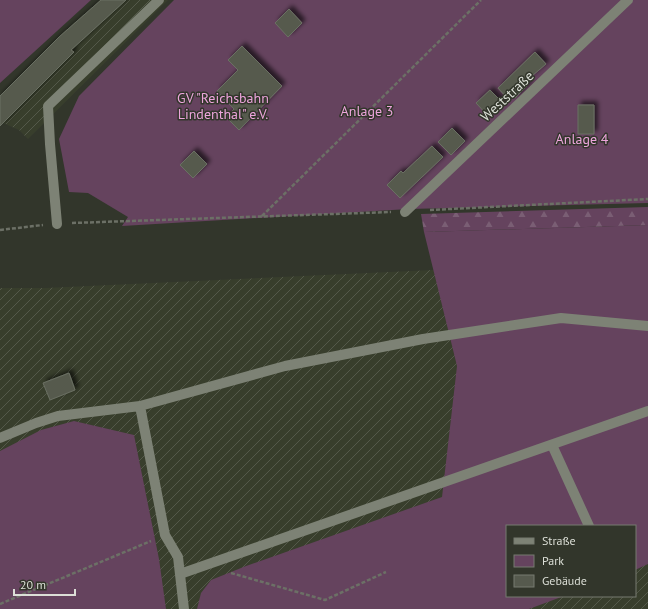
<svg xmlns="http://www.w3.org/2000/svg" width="648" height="609" font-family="'PT Sans',sans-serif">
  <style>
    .industrial { fill: url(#industrial-furrows); fill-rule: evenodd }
    .green { fill: #65435e }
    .forest { fill: url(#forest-firs) }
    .building { fill: #565a4e; stroke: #6b7063; filter: url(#shadow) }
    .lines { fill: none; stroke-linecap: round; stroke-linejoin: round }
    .path { stroke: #6c7066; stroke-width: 2.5; stroke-dasharray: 4 2; stroke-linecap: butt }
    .minor { stroke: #7d8275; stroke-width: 10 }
    .labels { text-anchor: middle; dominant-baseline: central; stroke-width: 3; stroke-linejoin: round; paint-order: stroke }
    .street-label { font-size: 14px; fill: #dcdfd7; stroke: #32362b }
    .park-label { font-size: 14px; fill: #eda5dc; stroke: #32362b }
  </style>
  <defs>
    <pattern id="industrial-furrows" width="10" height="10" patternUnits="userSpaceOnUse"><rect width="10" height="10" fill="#383e2c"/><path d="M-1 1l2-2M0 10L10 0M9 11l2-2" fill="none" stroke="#54594a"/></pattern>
    <pattern id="forest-firs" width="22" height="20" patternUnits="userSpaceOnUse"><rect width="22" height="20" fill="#65435e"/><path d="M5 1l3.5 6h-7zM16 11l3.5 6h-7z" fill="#7a5e74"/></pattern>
    <filter id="shadow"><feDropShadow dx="3.5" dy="-3.5" stdDeviation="2" flood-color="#0009"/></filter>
  </defs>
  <rect width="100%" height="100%" fill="#32362b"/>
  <path class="industrial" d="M101,0H168L28,139L19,130L3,123L0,119Z
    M648,260V609H0V288H46ZM507,526H635V596H507Z"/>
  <path class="green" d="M0,0H91L0,83Z
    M174,0H648V203L409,209L122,226L128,217L88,193L69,192L59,139L79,96Z
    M648,225V564L635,570V526H507V596H564L529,609H197L201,593L211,580L246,566L442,497L457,366L424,232Z
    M74,421L134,435L159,559L166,609H0V451L41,430Z"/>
  <path class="forest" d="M648,207V225L424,232L421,214Z"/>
  <path class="building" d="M101,0H126L71,50L74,52L0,126V96L59,37Z
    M289,9L302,23L288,37L275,23Z
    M242,46L282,86L239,130L226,117L234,109L217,91L238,70L228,60Z
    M535,52L546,64L526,81L529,84L515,98L511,94L507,98L498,88Z
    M490,90L503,103L489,117L476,103Z
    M578,105H594V134H578Z
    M452,128L465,141L451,155L438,142Z
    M432,146L443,157L400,198L387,185L401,171L403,173Z
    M194,151L207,164L193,178L180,165Z
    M69,373L75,390L50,400L43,383Z"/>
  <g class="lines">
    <path class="path" d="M430,210L648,199
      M262,216L481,0
      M72,223L391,212
      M0,230L43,225
      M231,573L325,600L386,572
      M0,604L151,541"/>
    <path class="minor" d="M405,212L628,0
      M57,224L50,144L48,106L159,0
      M140,406L165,535L178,557L184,609
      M0,438L36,423L58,416L140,406L285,366L423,339L561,318L648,326
      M552,445L589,526
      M180,574L648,411"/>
  </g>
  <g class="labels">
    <g class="street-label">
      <text transform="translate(507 96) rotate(-43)">Weststraße</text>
    </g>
    <g class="park-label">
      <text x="223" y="98">GV "Reichsbahn<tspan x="223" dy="16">Lindenthal" e.V.</tspan></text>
      <text x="367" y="111">Anlage 3</text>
      <text x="582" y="139">Anlage 4</text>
    </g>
  </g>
  <rect x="506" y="525" width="130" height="72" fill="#32362b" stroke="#767a70"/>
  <rect x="514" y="538" width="20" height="6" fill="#7d8275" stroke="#767a70"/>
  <text x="542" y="545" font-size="12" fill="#dcdfd7">Straße</text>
  <rect x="514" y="555" width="20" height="12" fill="#65435e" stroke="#767a70"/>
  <text x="542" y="565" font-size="12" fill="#dcdfd7">Park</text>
  <rect x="514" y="575" width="20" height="12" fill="#565a4e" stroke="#767a70"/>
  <text x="542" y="585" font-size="12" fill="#dcdfd7">Gebäude</text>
  <path d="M14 589v6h61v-6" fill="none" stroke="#dcdfd7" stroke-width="2"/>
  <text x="20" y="589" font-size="12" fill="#dcdfd7" stroke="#32362b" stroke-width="3" paint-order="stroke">20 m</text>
</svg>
